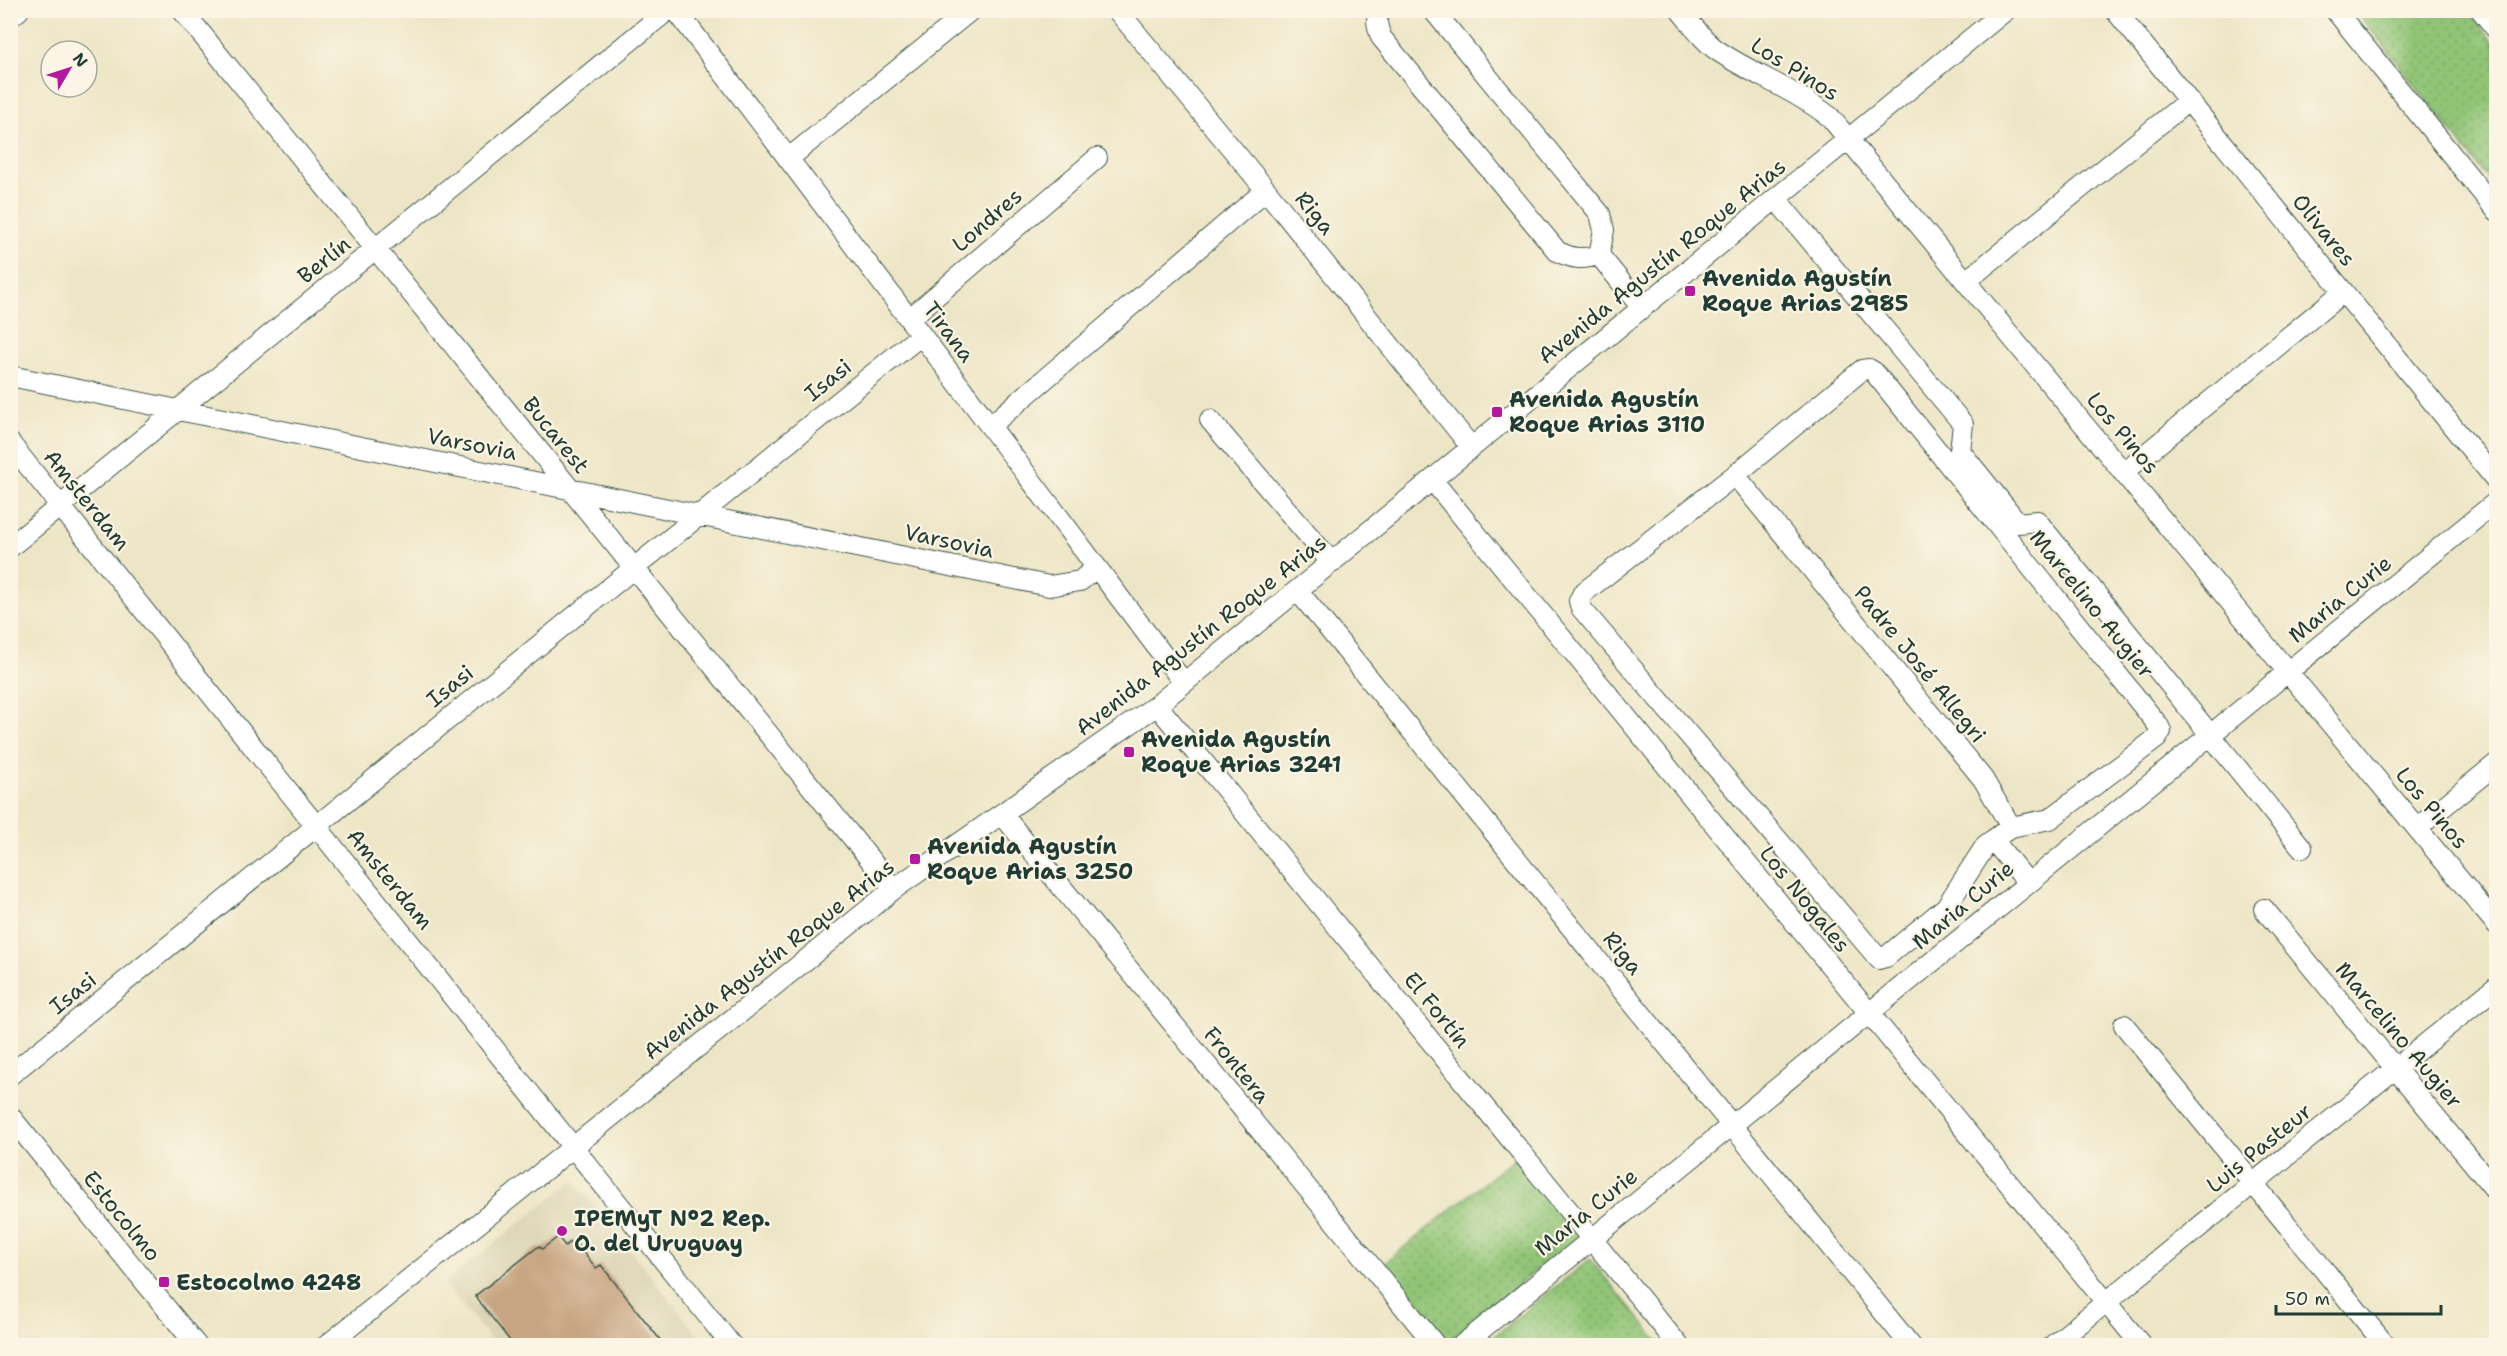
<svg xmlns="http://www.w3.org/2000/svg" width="2507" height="1356" font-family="'Shantell Sans',sans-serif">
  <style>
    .built { fill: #dcd5b5 }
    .park { fill: url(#park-dots); stroke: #588155; stroke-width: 1.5 }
    .building { fill: #c8a582 }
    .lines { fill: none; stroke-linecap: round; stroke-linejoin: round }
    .minor-casing { stroke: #3e564a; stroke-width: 22 }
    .minor { stroke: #fff; stroke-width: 20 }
    .poi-dot { fill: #b5179e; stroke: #fcf5e5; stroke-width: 2 }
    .labels { text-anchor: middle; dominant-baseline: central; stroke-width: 4.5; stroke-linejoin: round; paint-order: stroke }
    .street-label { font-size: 22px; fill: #1f3d34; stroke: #fcf5e5 }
    .poi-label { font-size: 22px; font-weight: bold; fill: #1f3d34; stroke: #fcf5e5; text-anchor: start }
  </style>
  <defs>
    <pattern id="park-dots" width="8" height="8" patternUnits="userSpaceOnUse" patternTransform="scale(1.5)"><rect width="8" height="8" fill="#91c576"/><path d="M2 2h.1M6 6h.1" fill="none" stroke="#76a162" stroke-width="1.8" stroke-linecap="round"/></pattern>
  </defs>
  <rect width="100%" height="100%" fill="#fcf5e5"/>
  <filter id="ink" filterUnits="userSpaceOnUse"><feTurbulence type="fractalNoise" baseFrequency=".0167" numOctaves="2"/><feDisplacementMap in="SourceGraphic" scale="12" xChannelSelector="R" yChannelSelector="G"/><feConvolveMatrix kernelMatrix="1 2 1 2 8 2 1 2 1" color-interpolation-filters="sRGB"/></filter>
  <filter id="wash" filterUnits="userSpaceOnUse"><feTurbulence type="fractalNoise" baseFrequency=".008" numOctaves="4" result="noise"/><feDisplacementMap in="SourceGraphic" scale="24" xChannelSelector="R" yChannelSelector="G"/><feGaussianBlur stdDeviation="1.35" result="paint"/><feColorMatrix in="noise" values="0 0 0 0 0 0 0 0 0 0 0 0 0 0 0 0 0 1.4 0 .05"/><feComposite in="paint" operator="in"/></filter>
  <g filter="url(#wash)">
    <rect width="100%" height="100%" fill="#ede6c6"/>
    <path class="built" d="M574,1180L706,1345H495L444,1283Z"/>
    <path class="park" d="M2356,11H2469L2496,45V188Z
      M1516,1157L1579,1236L1444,1345L1381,1266Z
      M1590,1259L1661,1345H1483Z"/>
    <g id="blocks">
      <path class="building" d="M558,1237L565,1246L573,1240L596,1268L601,1265L665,1346H514L475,1296L539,1246L542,1249Z"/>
    </g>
  </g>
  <g filter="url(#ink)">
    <use href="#blocks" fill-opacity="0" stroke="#3e564a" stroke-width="1.5"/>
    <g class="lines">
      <g class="minor-casing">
        <path id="minor" d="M182,10L894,889
          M676,10L1184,683
          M1117,10L1266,190L1471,447
          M1381,10C1374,18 1378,28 1381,37L1557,251C1572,259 1582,260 1599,255
          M1433,10L1600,214L1604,230L1599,255
          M1680,10C1692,24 1703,41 1718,51C1754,75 1795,90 1830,117L2496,924
          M2115,10L2496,480
          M2335,10L2496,210
          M2481,10L2496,29
          M10,17L19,10
          M788,159L971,10
          M1776,199L1963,424L1960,451L2018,523L2037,521L2302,848
          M1599,255L1642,308
          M1966,281L2188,101
          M909,319L1097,158
          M10,376L1049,586L1080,581L1096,568
          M1210,420L1332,563
          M990,426L1266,190
          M10,443L732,1346
          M2124,472L2343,292
          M1735,475L1983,779L2011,827L1993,840L2028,883
          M1433,481L2142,1346
          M10,547L668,10
          M1298,591L1911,1346
          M1157,705L1679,1346
          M1002,814L1436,1346
          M2417,828L2496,764
          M1993,840L1986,845L1946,907L1886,957L1879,959L1581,608L1579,601L1583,593L1735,475L1862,370L1869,369L1874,372L2158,725L2161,731L2157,738L2050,819L2011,827
          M2264,909L2496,1191
          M2124,1025L2386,1346
          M10,1075L921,335
          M10,1116L197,1346
          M326,1346L894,889L1157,705L2006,10
          M1461,1346L2496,502
          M2052,1346L2496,987"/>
      </g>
      <use href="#minor" class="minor"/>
    </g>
  </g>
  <g class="poi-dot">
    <rect x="1684" y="285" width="12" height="12" rx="3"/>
    <rect x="1491" y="406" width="12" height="12" rx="3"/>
    <rect x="1123" y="746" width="12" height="12" rx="3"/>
    <rect x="909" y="853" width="12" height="12" rx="3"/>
    <circle cx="562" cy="1231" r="6"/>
    <rect x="158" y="1276" width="12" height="12" rx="3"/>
  </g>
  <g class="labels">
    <g class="street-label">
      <text transform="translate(1795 69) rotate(32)">Los Pinos</text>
      <text transform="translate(1315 213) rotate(51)">Riga</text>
      <text transform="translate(987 220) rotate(-41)">Londres</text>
      <text transform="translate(2324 230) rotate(51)">Olivares</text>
      <text transform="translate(324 260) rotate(-39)">Berlín</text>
      <text transform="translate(1662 261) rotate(-39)">Avenida Agustín Roque Arias</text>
      <text transform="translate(949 332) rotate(53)">Tirana</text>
      <text transform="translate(828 380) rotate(-39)">Isasi</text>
      <text transform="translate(2123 433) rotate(50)">Los Pinos</text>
      <text transform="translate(556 435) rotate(51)">Bucarest</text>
      <text transform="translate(472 444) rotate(11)">Varsovia</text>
      <text transform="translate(87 500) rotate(51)">Amsterdam</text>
      <text transform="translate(949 541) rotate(12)">Varsovia</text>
      <text transform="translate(2340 599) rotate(-39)">Maria Curie</text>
      <text transform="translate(2092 604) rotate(51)">Marcelino Augier</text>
      <text transform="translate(1201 635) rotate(-38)">Avenida Agustín Roque Arias</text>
      <text transform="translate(1920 664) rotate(51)">Padre José Allegri</text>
      <text transform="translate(450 686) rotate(-39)">Isasi</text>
      <text transform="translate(2432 808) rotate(50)">Los Pinos</text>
      <text transform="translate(390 879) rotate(51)">Amsterdam</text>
      <text transform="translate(1805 899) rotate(51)">Los Nogales</text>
      <text transform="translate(1963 905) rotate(-40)">Maria Curie</text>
      <text transform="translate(1623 953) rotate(51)">Riga</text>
      <text transform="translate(769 959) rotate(-38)">Avenida Agustín Roque Arias</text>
      <text transform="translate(73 993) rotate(-39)">Isasi</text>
      <text transform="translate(1437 1010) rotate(51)">El Fortín</text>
      <text transform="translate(2399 1035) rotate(50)">Marcelino Augier</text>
      <text transform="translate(1237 1065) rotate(51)">Frontera</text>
      <text transform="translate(2259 1148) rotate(-39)">Luis Pasteur</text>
      <text transform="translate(1586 1212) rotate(-39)">Maria Curie</text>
      <text transform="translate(122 1216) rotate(51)">Estocolmo</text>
    </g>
    <g class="poi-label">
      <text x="1702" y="278">Avenida Agustín<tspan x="1702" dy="25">Roque Arias 2985</tspan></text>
      <text x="1509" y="399">Avenida Agustín<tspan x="1509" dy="25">Roque Arias 3110</tspan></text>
      <text x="1141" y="739">Avenida Agustín<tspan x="1141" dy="25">Roque Arias 3241</tspan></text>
      <text x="927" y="846">Avenida Agustín<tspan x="927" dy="25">Roque Arias 3250</tspan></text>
      <text x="574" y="1218">IPEMyT Nº2 Rep.<tspan x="574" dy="25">O. del Uruguay</tspan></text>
      <text x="176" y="1282">Estocolmo 4248</text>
    </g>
  </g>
  <rect width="2507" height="1356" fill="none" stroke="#fcf5e5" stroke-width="36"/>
  <g transform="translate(69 69) rotate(51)"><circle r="28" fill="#fcf5e5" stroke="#a4ab9e" stroke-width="1.5"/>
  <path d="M0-4.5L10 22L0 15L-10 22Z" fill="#b5179e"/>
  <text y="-9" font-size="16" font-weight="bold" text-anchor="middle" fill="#1f3d34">N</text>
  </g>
  <path d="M2276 1305v9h165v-9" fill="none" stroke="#1f3d34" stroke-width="3"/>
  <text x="2285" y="1305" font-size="18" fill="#1f3d34" stroke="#fcf5e5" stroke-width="4.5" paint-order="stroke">50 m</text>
</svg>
